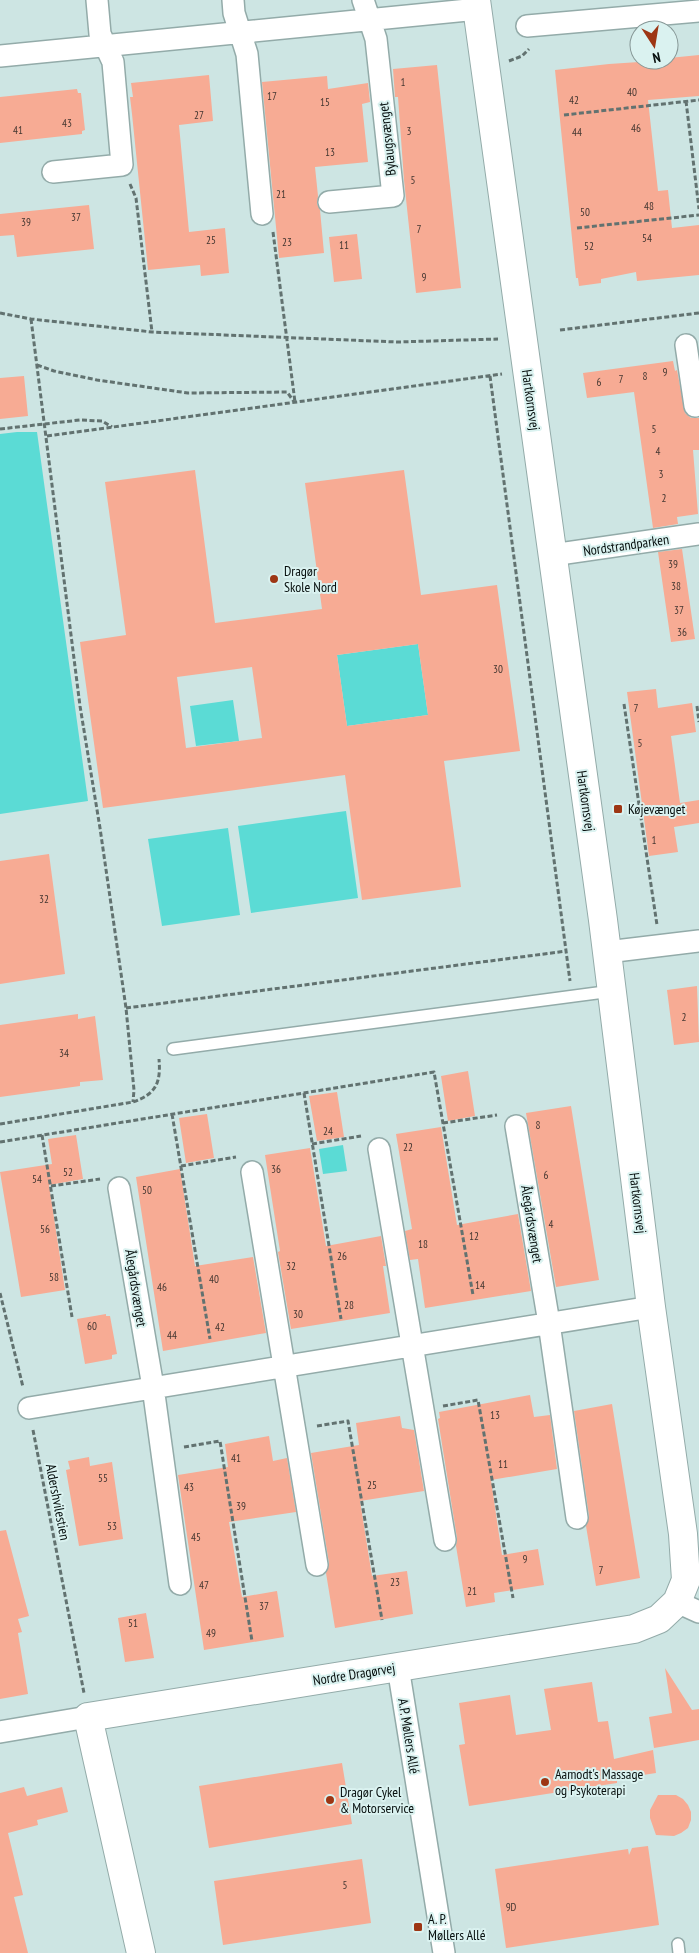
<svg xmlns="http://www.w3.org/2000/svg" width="699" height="1953" font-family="'PT Sans Narrow',sans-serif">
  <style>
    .green { fill: #5bdbd5 }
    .building { fill: #f7ab94; fill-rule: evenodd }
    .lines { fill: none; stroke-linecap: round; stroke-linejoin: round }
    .lane-casing { stroke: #93aba9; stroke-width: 14 }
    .street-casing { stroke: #93aba9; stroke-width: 24 }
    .secondary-casing { stroke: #93aba9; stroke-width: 30 }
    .path { stroke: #627270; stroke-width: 3; stroke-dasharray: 5 2.5; stroke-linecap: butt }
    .lane { stroke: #fff; stroke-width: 11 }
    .street { stroke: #fff; stroke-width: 21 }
    .secondary { stroke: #fff; stroke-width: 28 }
    .poi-dot { fill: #9d3614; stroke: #daf2f0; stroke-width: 2 }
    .labels { text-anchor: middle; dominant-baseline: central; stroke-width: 4; stroke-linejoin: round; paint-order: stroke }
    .number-label { font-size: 11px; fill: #433630 }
    .street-label { font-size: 14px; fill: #070f0e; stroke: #daf2f0 }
    .poi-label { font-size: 14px; fill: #070f0e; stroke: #daf2f0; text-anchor: start }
  </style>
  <rect width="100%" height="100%" fill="#cde5e3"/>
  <path class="green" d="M17,432H37L88,801L0,814V434Z
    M418,644L428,715L347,726L337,655Z
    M233,700L239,741L196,746L190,706Z
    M346,811L358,898L251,913L238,826Z
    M228,828L240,915L162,926L148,839Z
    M343,1145L347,1171L323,1174L319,1149Z"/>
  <path class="building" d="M699,55V96L648,100L658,191L668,190L672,228L699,225V275L637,281L636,272L601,279V283L579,286L578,278H576L555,70L609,64L669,60V58Z
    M437,65L461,288L416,293L404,180L398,97H395L393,69Z
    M209,75L213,121L179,125L183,168L189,232L225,228L229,273L201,276L200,265L148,270L132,114L130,97H133L131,83Z
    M327,76L328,89L368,83L370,102L362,104L368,162L315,167L318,196L317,204L320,210L324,253L279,258L262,82Z
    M77,89L78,93H81L85,130L82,131V134L0,143V97Z
    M89,205L94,249L17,257L14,235L0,236V214Z
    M357,234L362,279L334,282L329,237Z
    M673,361L675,371L677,370L685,413L691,418H699V450H693L698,514L677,517L678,524L653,528L634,392L587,398L583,373Z
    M24,376L28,416L0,419V378Z
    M195,470L215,623L322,609L305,483L404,470L421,595L497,585L520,751L444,761L461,887L362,900L345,775L103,808L80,642L126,635L105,482ZM418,644L428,715L347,726L337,655ZM252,667L262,738L186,748L177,677Z
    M682,549L695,639L671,642L658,552Z
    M656,689L658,708L692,703L696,732L671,736L680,803L699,800V823L674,827L678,852L649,856L627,692Z
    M49,854L65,974L0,984V861Z
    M697,986L699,1042L674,1045L667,990Z
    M78,1014V1019L95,1016L103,1080L80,1082V1086L0,1097V1025Z
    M468,1071L475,1116L448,1121L441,1076Z
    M337,1092L344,1137L317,1141L309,1096Z
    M571,1106L599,1280L556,1287L526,1113Z
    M207,1114L214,1158L186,1163L179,1118Z
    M441,1127L457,1225L518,1214L531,1291L425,1308L418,1259L410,1260L405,1231L412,1229L396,1134Z
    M76,1135L83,1179L49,1185L65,1290L21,1297L0,1172L52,1164L48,1139Z
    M310,1148L326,1246L381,1236L386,1266H383L390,1313L291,1329L278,1252L280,1251L265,1155Z
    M180,1169L195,1266L253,1257L266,1333L163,1351L136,1177Z
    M106,1314V1316H110L117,1354L112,1355V1359L85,1364L77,1319Z
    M530,1395L534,1417L550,1415L557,1469L491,1480L502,1555L538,1549L544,1585L494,1593L495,1602L466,1607L456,1546L457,1538L438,1419L440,1418L439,1412Z
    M612,1404L640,1578L596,1586L586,1526L589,1516L574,1411Z
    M400,1416L402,1428L414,1430L424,1491L360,1501L372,1576L407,1571L413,1614L335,1628L326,1573L329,1563L311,1453L359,1445L356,1423Z
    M269,1436L273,1461L287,1458L296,1512L229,1522L242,1597L277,1591L284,1637L204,1650L178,1475L228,1467L225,1444Z
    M89,1457L90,1466L112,1462L123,1539L79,1546L66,1470L70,1469L68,1461Z
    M6,1530L29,1616L18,1619L22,1632L18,1633L28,1694L0,1699V1531Z
    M146,1613L154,1658L125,1662L118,1618Z
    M665,1668L692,1710L699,1709V1740L654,1748L649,1717L672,1713Z
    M592,1682L598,1722L608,1721L614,1759L653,1750L656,1773L617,1779V1783L469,1806L459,1745L465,1744L459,1703L510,1695L516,1735L551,1730L544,1689Z
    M342,1763L352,1824L209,1848L199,1786Z
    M24,1787L27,1796L62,1787L68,1812L37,1820L38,1825L8,1833L23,1895L14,1897L28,1953H0V1793Z
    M658,1795H676L683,1799L688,1805L691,1812V1820L688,1828L681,1833L674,1836L656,1835L650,1818V1810Z
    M648,1846L659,1925L506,1948L495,1869L628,1849L629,1855L632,1848Z
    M362,1859L371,1923L223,1945L214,1881Z"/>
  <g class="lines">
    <g class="lane-casing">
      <path id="lane" d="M173,1049L612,991
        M678,1944L679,1953"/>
    </g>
    <g class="street-casing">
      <path id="street" d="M233,0L234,13L247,54L262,214
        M527,26L699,11
        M0,56L478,9
        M53,172L122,165L113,62L100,34L97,0
        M329,202L393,196L376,39L363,0
        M686,345L695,406
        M552,555L699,534
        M607,952L699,941
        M516,1126L549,1323L577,1518
        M379,1149L445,1540
        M252,1172L317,1565
        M119,1188L153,1387L180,1584
        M29,1408L651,1307
        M677,1602L699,1612
        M398,1667L444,1953
        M0,1732L88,1717"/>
    </g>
    <g class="secondary-casing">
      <path id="secondary" d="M141,1953L88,1717L634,1629L659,1619L677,1602L686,1580L683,1534L651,1307L603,920L476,0"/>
    </g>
    <path class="path" d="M509,61L522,56L529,49
      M686,101L699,209
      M564,115L699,100
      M130,184L136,198L152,332
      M577,228L699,215
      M273,232L295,402
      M0,313L31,319L152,332L397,342L498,339
      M31,319L80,706L100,828L126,1008L134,1090L133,1102
      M560,330L699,313
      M37,365L54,371L97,380L188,393L287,392L295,403
      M490,376L570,981
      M0,429L80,420L102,421L112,427
      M47,436L502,374
      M624,704L657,925
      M697,706L699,722
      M126,1008L567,951
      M304,1093L341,1319
      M172,1114L210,1339
      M443,1123L497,1115
      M0,1124L133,1102C156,1094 161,1083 159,1059
      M42,1135L72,1317
      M0,1142L434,1072L473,1295
      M312,1144L361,1136
      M181,1166L236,1157
      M51,1186L100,1179
      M0,1293L23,1387
      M443,1406L478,1400L513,1598
      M317,1426L348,1421L382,1620
      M33,1430L84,1693
      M184,1447L220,1441L252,1641"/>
    <use href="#lane" class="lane"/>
    <use href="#street" class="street"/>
    <use href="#secondary" class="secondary"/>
  </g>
  <g class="poi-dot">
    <circle cx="274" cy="579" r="5"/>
    <rect x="613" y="804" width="10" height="10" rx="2.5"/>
    <circle cx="545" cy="1782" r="5"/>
    <circle cx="330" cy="1800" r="5"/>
    <rect x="413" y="1922" width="10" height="10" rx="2.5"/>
  </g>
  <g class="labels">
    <g class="number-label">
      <text x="403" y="82">1</text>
      <text x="632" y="92">40</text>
      <text x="272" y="96">17</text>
      <text x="574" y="100">42</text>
      <text x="325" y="102">15</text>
      <text x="199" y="115">27</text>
      <text x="67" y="123">43</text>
      <text x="636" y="128">46</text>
      <text x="18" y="130">41</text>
      <text x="409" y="131">3</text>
      <text x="577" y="132">44</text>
      <text x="330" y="152">13</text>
      <text x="413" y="180">5</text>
      <text x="281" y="194">21</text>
      <text x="649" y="206">48</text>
      <text x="585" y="212">50</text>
      <text x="76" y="217">37</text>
      <text x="26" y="222">39</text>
      <text x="419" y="229">7</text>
      <text x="647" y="238">54</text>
      <text x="211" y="240">25</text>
      <text x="287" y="242">23</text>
      <text x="344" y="245">11</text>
      <text x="589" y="246">52</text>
      <text x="424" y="277">9</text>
      <text x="665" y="372">9</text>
      <text x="645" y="376">8</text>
      <text x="621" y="379">7</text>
      <text x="599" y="382">6</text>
      <text x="654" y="429">5</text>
      <text x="658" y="451">4</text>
      <text x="661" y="474">3</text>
      <text x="664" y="498">2</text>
      <text x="673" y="564">39</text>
      <text x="676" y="586">38</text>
      <text x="679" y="610">37</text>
      <text x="682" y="632">36</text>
      <text x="498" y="669">30</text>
      <text x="636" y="708">7</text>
      <text x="640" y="743">5</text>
      <text x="654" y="840">1</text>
      <text x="44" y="899">32</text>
      <text x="684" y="1017">2</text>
      <text x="64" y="1053">34</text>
      <text x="538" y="1125">8</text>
      <text x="328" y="1131">24</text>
      <text x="408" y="1147">22</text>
      <text x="276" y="1169">36</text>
      <text x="68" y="1172">52</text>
      <text x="546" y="1175">6</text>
      <text x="37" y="1179">54</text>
      <text x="147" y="1190">50</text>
      <text x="551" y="1224">4</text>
      <text x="45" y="1229">56</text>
      <text x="474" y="1236">12</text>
      <text x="423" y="1244">18</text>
      <text x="342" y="1256">26</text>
      <text x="291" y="1266">32</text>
      <text x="54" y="1277">58</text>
      <text x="214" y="1279">40</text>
      <text x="480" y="1285">14</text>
      <text x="162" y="1287">46</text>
      <text x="349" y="1305">28</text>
      <text x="298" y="1314">30</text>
      <text x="92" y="1326">60</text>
      <text x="220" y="1327">42</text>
      <text x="172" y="1335">44</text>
      <text x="495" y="1415">13</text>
      <text x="236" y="1458">41</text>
      <text x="503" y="1464">11</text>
      <text x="103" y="1478">55</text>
      <text x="372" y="1485">25</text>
      <text x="189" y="1487">43</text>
      <text x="241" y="1506">39</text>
      <text x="112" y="1526">53</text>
      <text x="196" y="1537">45</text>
      <text x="525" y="1559">9</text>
      <text x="601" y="1570">7</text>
      <text x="395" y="1582">23</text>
      <text x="204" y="1585">47</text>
      <text x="472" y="1591">21</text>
      <text x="264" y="1606">37</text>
      <text x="133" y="1623">51</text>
      <text x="211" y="1633">49</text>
      <text x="345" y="1885">5</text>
      <text x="511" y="1907">9D</text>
    </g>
    <g class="street-label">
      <text transform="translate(387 139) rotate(-96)">Bylaugsvænget</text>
      <text transform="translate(531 400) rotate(82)">Hartkornsvej</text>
      <text transform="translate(626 545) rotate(-8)">Nordstrandparken</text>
      <text transform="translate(586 801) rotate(82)">Hartkornsvej</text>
      <text transform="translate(638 1203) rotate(83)">Hartkornsvej</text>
      <text transform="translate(532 1224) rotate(81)">Ålegårdsvænget</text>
      <text transform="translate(136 1288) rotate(81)">Ålegårdsvænget</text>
      <text transform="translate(58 1502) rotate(79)">Aldershvilestien</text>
      <text transform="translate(354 1674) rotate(-9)">Nordre Dragørvej</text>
      <text transform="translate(409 1736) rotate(81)">A.P. Møllers Allé</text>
    </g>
    <g class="poi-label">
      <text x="284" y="571">Dragør<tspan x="284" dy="16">Skole Nord</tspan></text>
      <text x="628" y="809">Køjevænget</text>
      <text x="555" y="1774">Aamodt's Massage<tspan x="555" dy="16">og Psykoterapi</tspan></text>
      <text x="340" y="1792">Dragør Cykel<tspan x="340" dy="16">&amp; Motorservice</tspan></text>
      <text x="428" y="1919">A. P.<tspan x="428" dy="16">Møllers Allé</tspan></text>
    </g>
  </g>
  <g transform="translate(654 45) rotate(168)"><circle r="24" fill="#daf2f0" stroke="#869796"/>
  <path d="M0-4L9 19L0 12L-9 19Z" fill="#9d3614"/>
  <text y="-8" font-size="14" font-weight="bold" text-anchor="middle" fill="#070f0e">N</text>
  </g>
</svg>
